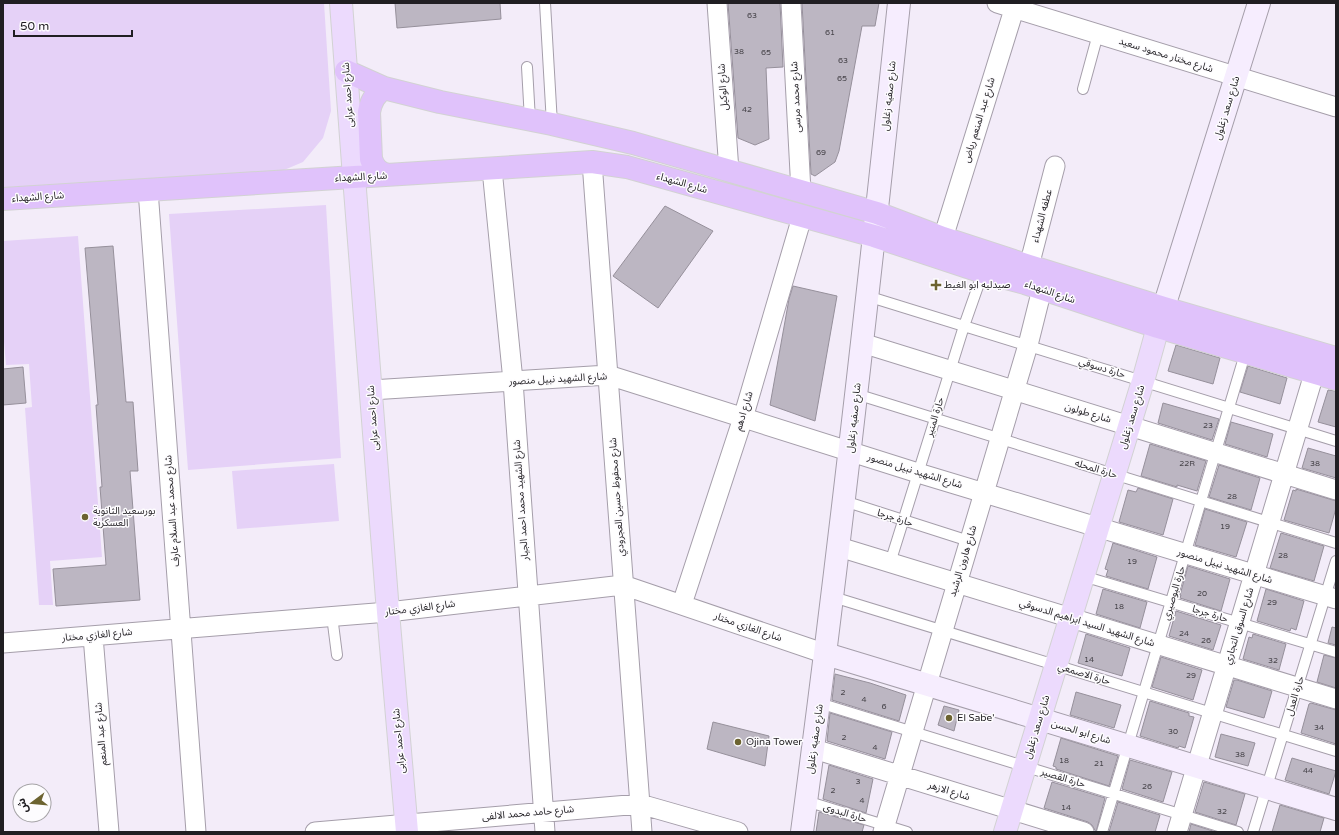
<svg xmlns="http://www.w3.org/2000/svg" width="1339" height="835" font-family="'Varela Round','Noto Sans Arabic',sans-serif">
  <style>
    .green { fill: #e5d1f7 }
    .building { fill: #bcb6c2; stroke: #96909b }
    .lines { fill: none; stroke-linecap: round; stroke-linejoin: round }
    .lane-casing { stroke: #a59eaa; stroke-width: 12 }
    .street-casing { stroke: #a59eaa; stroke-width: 21 }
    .secondary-casing { stroke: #a59eaa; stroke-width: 24 }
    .primary-casing { stroke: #d2d2d3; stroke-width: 24 }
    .highway-casing { stroke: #d2d2d3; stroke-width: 24 }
    .lane { stroke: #fff; stroke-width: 10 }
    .street { stroke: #fff; stroke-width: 19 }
    .secondary { stroke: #f6edfe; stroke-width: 22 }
    .primary { stroke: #ecdafd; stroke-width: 22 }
    .highway { stroke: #e0c2fb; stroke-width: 22 }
    .poi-dot { fill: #6c6330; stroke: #fdfcfe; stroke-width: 1.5 }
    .labels { text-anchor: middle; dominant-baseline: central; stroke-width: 3; stroke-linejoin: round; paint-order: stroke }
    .number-label { font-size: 8px; fill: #47444a }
    .street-label { font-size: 10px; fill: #201e22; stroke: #fdfcfe }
    .poi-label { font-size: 10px; fill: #201e22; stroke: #fdfcfe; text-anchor: start }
  </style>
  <rect width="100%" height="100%" fill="#f3ecf9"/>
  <path class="green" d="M3,3H324L331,111L323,138L303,162L277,173L3,190Z
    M326,205L341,458L188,470L169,214Z
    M78,236L102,557L50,561L53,605H39L25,408L32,407L29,364L6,365L3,330V241Z
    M334,464L339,521L237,529L232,471Z"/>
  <path class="building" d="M395,3H500L501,19L397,28Z
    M728,3H780L783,67L766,68L769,139L755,145L738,138Z
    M802,3H879L875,26H862L839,151L835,162L815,176L811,174Z
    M665,206L713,231L658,308L613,276Z
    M113,246L126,402H133L138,471H130L140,600L56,606L53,569L106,565L100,487H102L96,405H98L85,248Z
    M793,286L837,296L815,421L770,405L789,299Z
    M1176,345L1220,358L1213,384L1168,371Z
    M1248,366L1287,378L1280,404L1240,392Z
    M23,367L26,403L3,405V369Z
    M1328,390L1336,391V427L1318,422Z
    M1163,403L1219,419L1212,440L1158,423Z
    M1231,422L1273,434L1267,457L1225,444Z
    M1150,444L1206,461L1197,491L1177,485V487L1141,476Z
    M1308,448L1336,456V478L1302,468Z
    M1219,465L1260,478L1251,510L1209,497Z
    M1138,488L1173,499L1163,535L1119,522L1128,490L1136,492Z
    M1296,489L1336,501V508L1329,533L1284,520L1293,490L1296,491Z
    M1205,509L1247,522L1236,557L1195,545Z
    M1281,533L1324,546L1314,581L1270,568Z
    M1113,543L1157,557L1148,589L1106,576L1108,570L1105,569Z
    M1188,566L1230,579L1221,611L1180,598L1181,595H1180Z
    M1103,589L1147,602L1140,628L1096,614Z
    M1266,589L1304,601L1296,630L1291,628L1290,631L1257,621Z
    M1176,611L1221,625L1213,650L1169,636Z
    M1332,627L1336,628V645L1328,643Z
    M1086,634L1130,648L1122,676L1078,663Z
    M1253,634L1286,644L1279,670L1243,659L1249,637L1252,638Z
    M1324,655L1336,658V688L1317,682Z
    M1161,657L1202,670L1193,700L1152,687Z
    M835,674L870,683L906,695L899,721L832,700Z
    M1234,680H1237L1272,691L1264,718L1226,707Z
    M1076,692L1121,705L1114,728L1070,715Z
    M1150,701L1189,713V716L1194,717L1185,748L1179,746L1178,748L1140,736Z
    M1311,703L1336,710V744L1301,733L1309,704Z
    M944,706L959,710L954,731L938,725Z
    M830,713L892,732L885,759L827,741Z
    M713,722L769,736L765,766L707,749Z
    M1221,734L1255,743L1248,766L1215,757Z
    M1061,738L1118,756L1109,786L1056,769V767L1053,766Z
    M1292,758L1336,771L1329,794L1285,780Z
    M1130,760L1172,772L1163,802L1122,789Z
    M829,765L873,779L866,813L823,799Z
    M1052,782L1105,798L1096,832L1092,825L1088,822L1044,808Z
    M1204,782L1245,794L1236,825L1195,812Z
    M1118,802L1160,815L1155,832H1109Z
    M1280,805L1324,818L1320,832H1272Z
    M819,812L864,825L862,832H816Z
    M1191,824L1216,832H1189Z"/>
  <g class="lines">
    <g class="lane-casing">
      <path id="lane" d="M545,3L552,124
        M527,67L530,120
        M1083,89L1098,34
        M867,296L1336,441
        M856,394L1336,543
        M844,501L969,541
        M890,563L964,326L983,272
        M1083,576L1336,652
        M833,597L1336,751
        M332,616L337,655
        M819,703L1238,832
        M806,801L907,832
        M1102,832L1245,354
        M1253,832L1336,561"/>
    </g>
    <g class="street-casing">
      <path id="street" d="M717,3L729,171
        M791,3L801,192
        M997,3L1336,107
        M592,162L642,832
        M492,169L513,381L545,832
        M148,190L196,832
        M943,238L1016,3
        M1029,266L1055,166
        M862,343L1336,490
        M371,390L608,375L918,473L1336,599
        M839,547L1336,699
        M682,604L743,418L802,217
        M93,636L109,832
        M3,643L388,612L623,585L826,654
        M814,749L1084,832
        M315,832L640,804L738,832
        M883,832L1028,345L1042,289
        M1177,832L1314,374"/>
    </g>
    <g class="secondary-casing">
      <path id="secondary" d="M1158,326L1259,3
        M826,654L1336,809
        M802,832C839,556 870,280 899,3"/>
    </g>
    <g class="primary-casing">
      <path id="primary" d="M341,3L354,177L388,612L407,832
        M1005,832L1143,381L1158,327"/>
    </g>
    <g class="highway-casing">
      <path id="highway" d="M346,71L384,88L440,102L552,124L633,143L877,213L943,238L1029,266L1164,308L1336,358
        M384,88C375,94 371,101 369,112L371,159C374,168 379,173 388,175
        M3,199L592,162L627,167L874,236L983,272L1025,283L1158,327L1336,379"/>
    </g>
    <use href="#lane" class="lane"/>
    <use href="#street" class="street"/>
    <use href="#secondary" class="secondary"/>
    <use href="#primary" class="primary"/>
    <use href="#highway" class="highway"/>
  </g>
  <g class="poi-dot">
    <path d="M934 279h4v4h4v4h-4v4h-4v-4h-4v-4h4z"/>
    <circle cx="85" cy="517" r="4"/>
    <circle cx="949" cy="718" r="4"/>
    <circle cx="738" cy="742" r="4"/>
  </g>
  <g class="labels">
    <g class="number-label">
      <text x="752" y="15">63</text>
      <text x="830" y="32">61</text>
      <text x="739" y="51">38</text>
      <text x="766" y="52">65</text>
      <text x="843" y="60">63</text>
      <text x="842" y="78">65</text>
      <text x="747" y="109">42</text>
      <text x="821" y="152">69</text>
      <text x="1208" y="425">23</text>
      <text x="1187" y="463">22R</text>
      <text x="1315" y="463">38</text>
      <text x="1232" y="496">28</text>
      <text x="1225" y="526">19</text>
      <text x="1283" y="555">28</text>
      <text x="1132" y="561">19</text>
      <text x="1202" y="593">20</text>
      <text x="1272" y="602">29</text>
      <text x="1119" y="606">18</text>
      <text x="1184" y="633">24</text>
      <text x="1206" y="640">26</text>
      <text x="1089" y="659">14</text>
      <text x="1273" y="660">32</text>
      <text x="1191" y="675">29</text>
      <text x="843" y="692">2</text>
      <text x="864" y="699">4</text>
      <text x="884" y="706">6</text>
      <text x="1319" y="727">34</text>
      <text x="1173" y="731">30</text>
      <text x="844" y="737">2</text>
      <text x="875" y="747">4</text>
      <text x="1240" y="754">38</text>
      <text x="1064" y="760">18</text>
      <text x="1099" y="763">21</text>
      <text x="1308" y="770">44</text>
      <text x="858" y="781">3</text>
      <text x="1147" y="786">26</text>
      <text x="833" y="790">2</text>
      <text x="862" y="800">4</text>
      <text x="1066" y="807">14</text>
      <text x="1222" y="811">32</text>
    </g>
    <g class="street-label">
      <text transform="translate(1166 55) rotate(17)">شارع مختار محمود سعيد</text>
      <text transform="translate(723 87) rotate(-94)">شارع الوكيل</text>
      <text transform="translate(348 95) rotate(-94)">شارع احمد عرابى</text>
      <text transform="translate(889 96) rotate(-84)">شارع صفيه زغلول</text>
      <text transform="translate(796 97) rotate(-93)">شارع محمد مرسى</text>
      <text transform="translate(1227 108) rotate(-73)">شارع سعد زغلول</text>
      <text transform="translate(979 120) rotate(-73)">شارع عبد المنعم رياض</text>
      <text transform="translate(361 177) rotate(-3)">شارع الشهداء</text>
      <text transform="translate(682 183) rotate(16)">شارع الشهداء</text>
      <text transform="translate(38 197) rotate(-4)">شارع الشهداء</text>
      <text transform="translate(1042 216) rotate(-75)">عطفه الشهداء</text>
      <text transform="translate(1050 292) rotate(19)">شارع الشهداء</text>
      <text transform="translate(1102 368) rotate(17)">حارة دسوقي</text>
      <text transform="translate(558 379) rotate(-3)">شارع الشهيد نبيل منصور</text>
      <text transform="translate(744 411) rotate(-73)">شارع ادهم</text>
      <text transform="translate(1088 413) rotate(17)">شارع طولون</text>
      <text transform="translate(935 417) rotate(-73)">حارة المنير</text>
      <text transform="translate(1132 417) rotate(-73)">شارع سعد زغلول</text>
      <text transform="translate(373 418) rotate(-94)">شارع احمد عرابى</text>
      <text transform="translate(854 418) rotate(-84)">شارع صفيه زغلول</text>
      <text transform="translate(1096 469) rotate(17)">حارة المحله</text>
      <text transform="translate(915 471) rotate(17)">شارع الشهيد نبيل منصور</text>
      <text transform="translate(617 497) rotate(-94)">شارع محفوظ حسين العجرودي</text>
      <text transform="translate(521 500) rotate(-94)">شارع الشهيد محمد احمد الجيار</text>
      <text transform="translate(172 511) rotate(-94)">شارع محمد عبد السلام عارف</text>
      <text transform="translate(895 518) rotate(18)">حارة جرجا</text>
      <text transform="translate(963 561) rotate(-73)">شارع هارون الرشيد</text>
      <text transform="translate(1225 566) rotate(17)">شارع الشهيد نبيل منصور</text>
      <text transform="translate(1174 593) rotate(-73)">حارة البوصيري</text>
      <text transform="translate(420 608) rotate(-7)">شارع الغازي مختار</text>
      <text transform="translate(1210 614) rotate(17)">حارة جرجا</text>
      <text transform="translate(1087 623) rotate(17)">شارع الشهيد السيد ابراهيم الدسوقي</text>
      <text transform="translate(1239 626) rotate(-73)">شارع السوق التجاري</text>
      <text transform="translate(748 627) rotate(19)">شارع الغازي مختار</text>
      <text transform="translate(97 635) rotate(-5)">شارع الغازي مختار</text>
      <text transform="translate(1084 674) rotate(17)">حارة الاصمعي</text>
      <text transform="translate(1295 696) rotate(-73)">حارة العدل</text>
      <text transform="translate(1037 727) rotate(-73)">شارع سعد زغلول</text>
      <text transform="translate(1081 732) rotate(17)">شارع ابو الحسن</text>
      <text transform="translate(101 734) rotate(-95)">شارع عبد المنعم</text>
      <text transform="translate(815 739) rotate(-82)">شارع صفيه زغلول</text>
      <text transform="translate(399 741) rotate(-95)">شارع احمد عرابى</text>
      <text transform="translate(1063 778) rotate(17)">حارة القصير</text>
      <text transform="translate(949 791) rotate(17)">شارع الازهر</text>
      <text transform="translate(528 813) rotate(-5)">شارع حامد محمد الالفى</text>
      <text transform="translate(845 813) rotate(17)">حارة البدوى</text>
    </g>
    <g class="poi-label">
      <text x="944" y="285">صيدليه ابو الغيط</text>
      <text x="93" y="511">بورسعيد الثانوية<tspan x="93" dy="12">العسكرية</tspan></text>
      <text x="957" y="718">El Sabe'</text>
      <text x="746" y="742">Ojina Tower</text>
    </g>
  </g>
  <rect width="1339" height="835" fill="none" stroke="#201e22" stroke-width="8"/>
  <g transform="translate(32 803) rotate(254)"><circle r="19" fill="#fdfcfe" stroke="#a5a3a6"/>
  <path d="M0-3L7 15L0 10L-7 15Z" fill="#6c6330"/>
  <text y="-6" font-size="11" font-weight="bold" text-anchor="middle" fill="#201e22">ش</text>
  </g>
  <path d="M14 30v6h118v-6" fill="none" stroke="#201e22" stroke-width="2"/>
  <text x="20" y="30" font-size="12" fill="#201e22" stroke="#fdfcfe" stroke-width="3" paint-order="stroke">50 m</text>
</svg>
